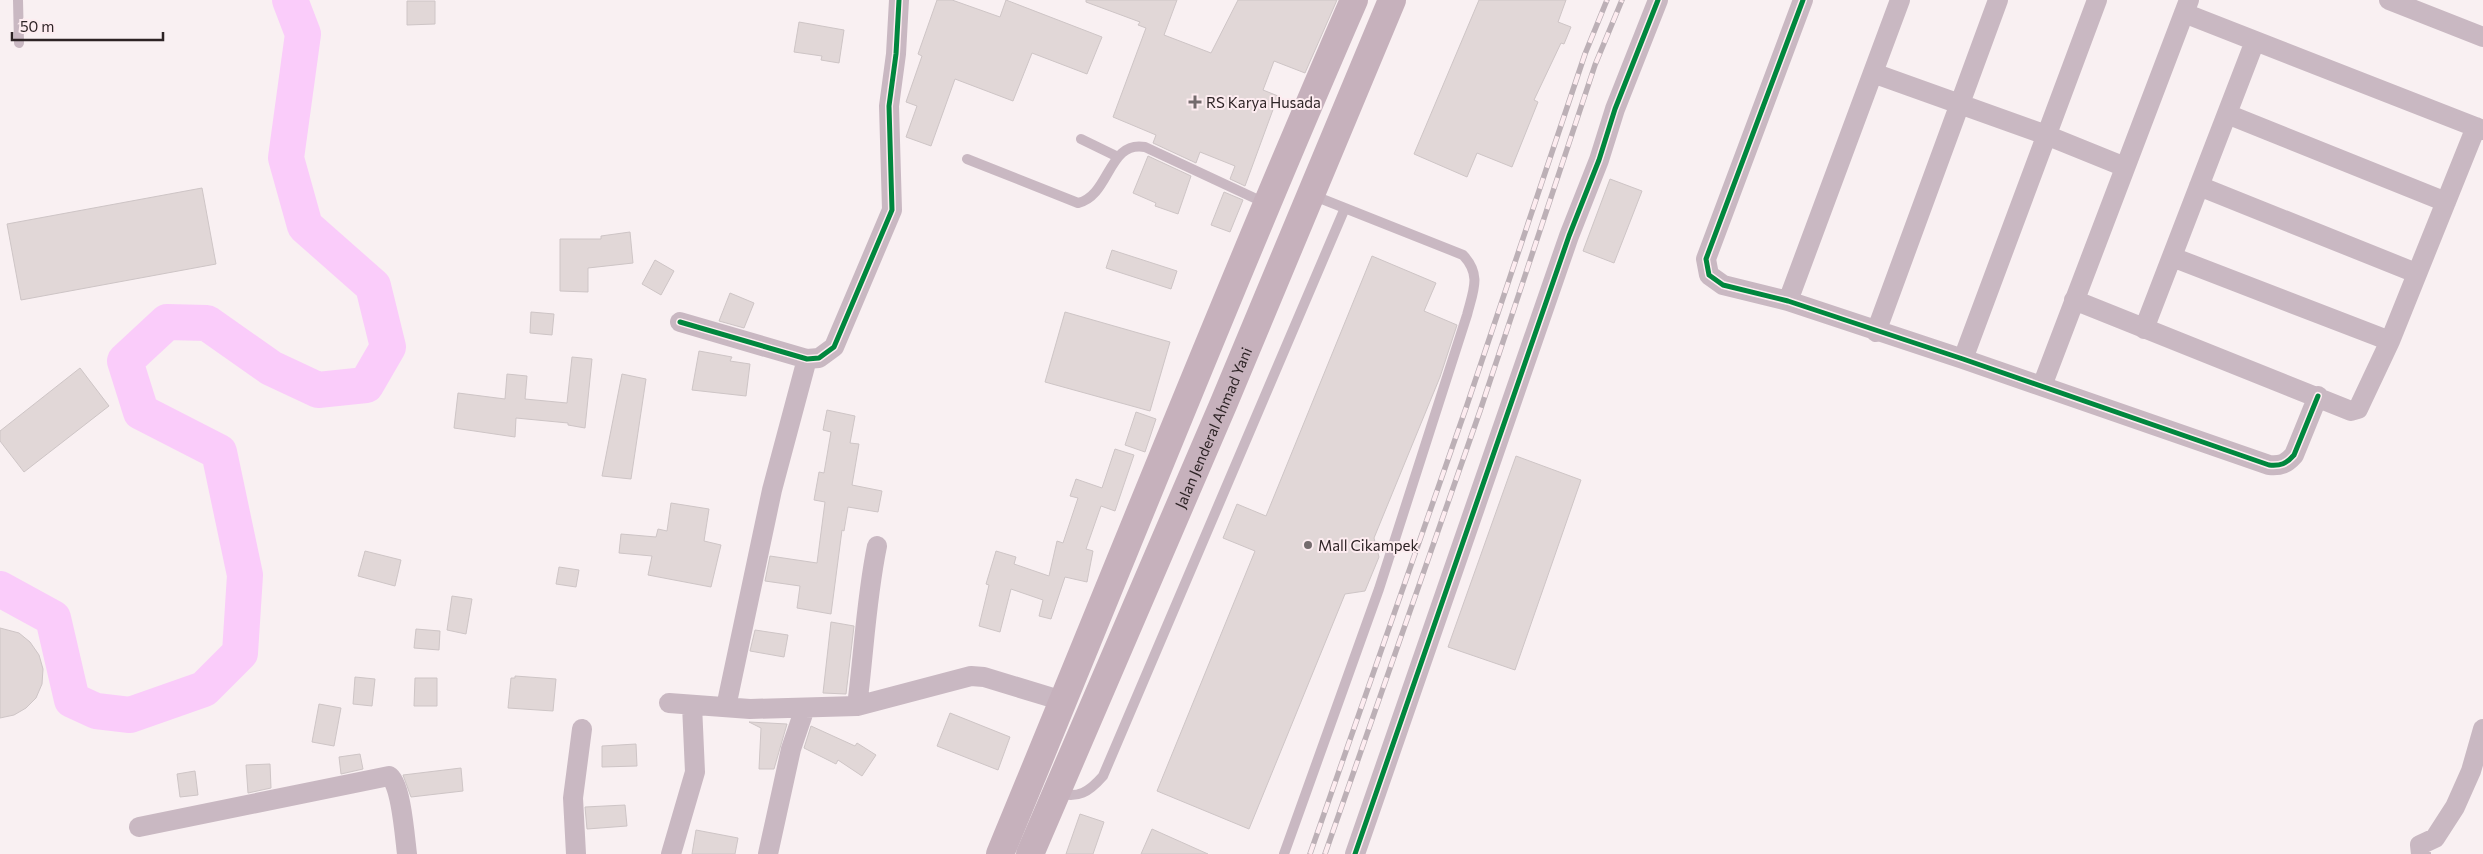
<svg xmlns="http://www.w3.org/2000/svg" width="2483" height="854" font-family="Commissioner,sans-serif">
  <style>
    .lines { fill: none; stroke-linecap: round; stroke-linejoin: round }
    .river { stroke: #faccfa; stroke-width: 36 }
    .building { fill: #e1d7d7; stroke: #cec5c6 }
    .lane { stroke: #c9b8c2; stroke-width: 10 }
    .street { stroke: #c9b8c2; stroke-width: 20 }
    .highway { stroke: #c6b1bc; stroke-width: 28 }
    .rail-casing { stroke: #bcb0b6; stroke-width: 5.5 }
    .rail { stroke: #fdecf0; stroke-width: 4; stroke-dasharray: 11; stroke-linecap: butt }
    .cycleway-casing { stroke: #fdecf0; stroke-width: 8 }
    .cycleway { stroke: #00873e; stroke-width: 5 }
    .poi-dot { fill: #746b6d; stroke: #fdecf0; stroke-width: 2 }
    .labels { text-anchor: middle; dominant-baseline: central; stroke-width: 4; stroke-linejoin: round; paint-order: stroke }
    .poi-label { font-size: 15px; fill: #2d2325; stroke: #fdecf0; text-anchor: start }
    .street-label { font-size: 15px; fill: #2d2325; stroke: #fdecf0 }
  </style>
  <rect width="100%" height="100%" fill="#f9f0f2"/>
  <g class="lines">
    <path class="river" d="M0,589L53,618L72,700L96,711L130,715L204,689L240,653L245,575L219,452L141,412L125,361L167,322L207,323L271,368L318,390L366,385L388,347L373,286L305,226L286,158L303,34L290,0"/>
  </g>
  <path class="building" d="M937,0H952L1000,17L1006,0L1102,37L1087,74L1032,53L1013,101L955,79L931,146L906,137L917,106L906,102L922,56L918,54Z
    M1086,0H1177L1164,35L1211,53L1238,0H1337L1305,73L1274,61L1263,90L1278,96L1245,186L1230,179L1235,166L1200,152L1196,163L1153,143L1156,135L1113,117L1146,28L1138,25L1140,22L1086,2Z
    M1479,0H1566L1558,22L1571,27L1564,44L1561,43L1534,100L1538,102L1512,167L1477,153L1467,177L1414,154Z
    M407,1H435V24L407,25Z
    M799,22L844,30L839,63L821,60L822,56L794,52Z
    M1148,156L1191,176L1178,214L1155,206L1156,203L1133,193Z
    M1610,179L1642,191L1614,263L1583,251Z
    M202,188L216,264L21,300L7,224Z
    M1224,192L1243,200L1230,232L1211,225Z
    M630,232L633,263L588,268V292L560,291V239H601V236Z
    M1112,250L1177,271L1171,289L1106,268Z
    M1372,256L1436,283L1424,311L1457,325L1440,377L1374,538L1379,557L1365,591L1345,594L1249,829L1157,791L1255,551L1223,538L1237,504L1266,516Z
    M655,260L674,271L661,295L642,284Z
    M730,293L754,303L744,328L719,321Z
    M531,312L554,314L552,335L530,333Z
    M1065,312L1170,342L1150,411L1045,382Z
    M699,351L732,357L730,361L750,364L746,396L692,390Z
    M572,357L592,359L585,428L568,425V423L516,418L515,437L454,428L458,393L505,399L507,374L527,376L525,399L567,403Z
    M80,368L109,406L24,472L0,441V431Z
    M622,374L646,379L631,479L602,476Z
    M827,410L855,416L850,443L859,444L852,485L882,491L878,512L848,507L844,531L842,530L831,614L797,608L800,586L765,581L770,556L817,563L825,502L814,500L819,472L824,473L831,432L823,430Z
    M1136,412L1156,419L1145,452L1125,445Z
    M1115,449L1134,455L1115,511L1101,506L1086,549L1093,551L1087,582L1065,577L1051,619L1039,616L1043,600L1011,589L1000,632L979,626L989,585L986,584L996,551L1016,557L1014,564L1049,576L1057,541L1063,543L1078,498L1070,496L1076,479L1102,488Z
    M1516,456L1581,480L1515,670L1448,647Z
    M671,503L709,509L704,541L721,545L711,587L648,575L652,556L619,553L621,534L656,537L658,529L667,531Z
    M365,551L401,560L395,586L358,576Z
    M559,567L579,570L576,587L556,584Z
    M452,596L472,599L466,634L447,630Z
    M831,622L854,626L846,694L823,693Z
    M0,628L19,633L30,642L39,655L43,669L42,684L36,698L26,708L14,715L0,718Z
    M416,629L440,631L439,650L414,648Z
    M755,630L788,635L784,657L750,651Z
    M515,676L556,679L553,711L508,708L511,678H515Z
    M355,677L375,679L372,706L353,704Z
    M415,678H437V706H414Z
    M319,704L341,708L334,746L312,742Z
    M950,713L1010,737L998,770L937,746Z
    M749,722L787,724L774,769H759L761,728Z
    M811,726L855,746L857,743L876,755L862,776L838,760L836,764L804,748Z
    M636,744L637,766L602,767V746Z
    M360,754L363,769L341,774L339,757Z
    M270,764L271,788L248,793L246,765Z
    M461,768L463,791L411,797L403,775Z
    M195,771L198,795L180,797L177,774Z
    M625,805L627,826L587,829L585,807Z
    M1080,814L1104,822L1093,854H1066Z
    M1152,829L1208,854H1141Z
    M696,830L738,838L735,854H692Z"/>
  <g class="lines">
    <path class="lane" d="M18,0L19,43
      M1081,139L1118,157
      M967,159L1078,203C1110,196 1108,140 1145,147L1265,203
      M1058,793C1078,799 1089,792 1103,776L1345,208
      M1284,854L1379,589L1467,315C1473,291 1482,275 1463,255L1312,195"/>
    <path class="street" d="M1803,0L1706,259L1709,275L1723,285L1788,301L1963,359L2269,465C2281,466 2286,464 2294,455L2318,396
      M2389,0L2483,37
      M2184,13L2483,130
      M1873,73L2046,135L2125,167
      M2227,114L2446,202
      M2199,186L2416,273
      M2172,257L2390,341
      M2074,300L2351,411L2358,409L2390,341L2476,127
      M1788,301L1900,0
      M680,322L807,359L819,358L834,347L892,210L889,106L896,54L899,0
      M2144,329L2255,41
      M1876,332L1998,0
      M1963,359L2097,0
      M2042,386L2189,0
      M669,703L750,709L857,706L971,676L984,677L1063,701
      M857,706C864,652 866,599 877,546
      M726,707L772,490L807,359
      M139,827L389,776C401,782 405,839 407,854
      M576,854L573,798L582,729
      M671,854L695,772L692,705
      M768,854L791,749L805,708
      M1355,854L1569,236L1599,160L1615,109L1658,0
      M2421,854L2420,845L2435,838L2455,807L2471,771L2483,729"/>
    <g class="highway">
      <path d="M1000,854C1118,569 1231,283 1354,0"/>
      <path id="s1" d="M1030,854L1223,405L1392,0"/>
    </g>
    <g class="rail-casing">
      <path id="rail" d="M1310,854L1466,408L1585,54L1607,0
        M1325,854L1480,411L1595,65L1622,0"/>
    </g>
    <use href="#rail" class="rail"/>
    <g class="cycleway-casing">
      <path id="cycleway" d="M1803,0L1706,259L1709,275L1723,285L1788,301L1963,359L2269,465C2281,466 2286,464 2294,455L2318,396
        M680,322L807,359L819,358L834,347L892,210L889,106L896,54L899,0
        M1355,854L1569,236L1599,160L1615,109L1658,0"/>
    </g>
    <use href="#cycleway" class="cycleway"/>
  </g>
  <g class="poi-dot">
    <path d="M1192.5 94.5h5v5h5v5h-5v5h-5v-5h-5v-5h5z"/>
    <circle cx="1308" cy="545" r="5"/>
  </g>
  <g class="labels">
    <g class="poi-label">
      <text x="1206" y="102">RS Karya Husada</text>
      <text x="1318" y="545">Mall Cikampek</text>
    </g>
    <g class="street-label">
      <text stroke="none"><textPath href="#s1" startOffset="464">Jalan Jenderal Ahmad Yani</textPath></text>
    </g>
  </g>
  <path d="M12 32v8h151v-8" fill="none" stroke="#2d2325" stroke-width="2.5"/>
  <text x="20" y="32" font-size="15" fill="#2d2325" stroke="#fdecf0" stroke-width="4" paint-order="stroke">50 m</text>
</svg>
